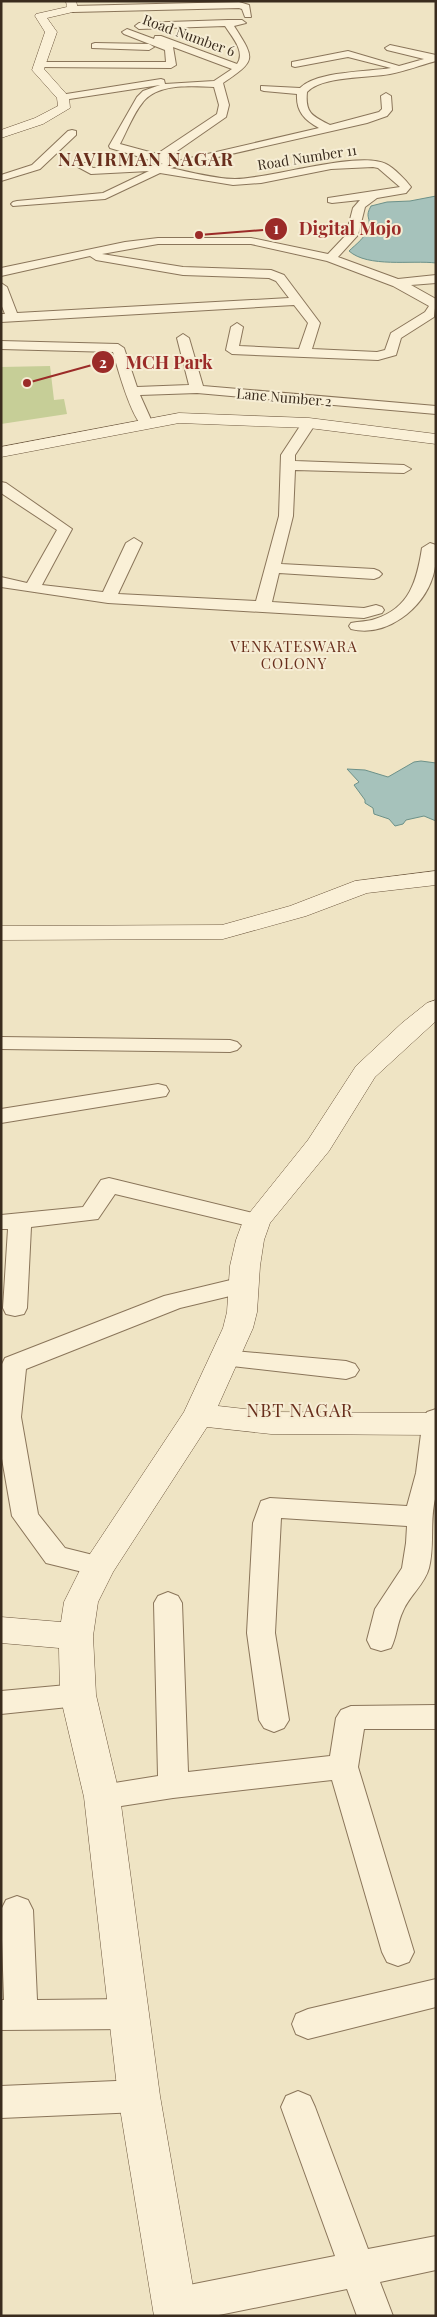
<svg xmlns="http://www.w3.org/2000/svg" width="437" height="2317" font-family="'Playfair Display',serif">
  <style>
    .green { fill: #c6ce97 }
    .water { fill: #a6c2bb; stroke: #6c9189 }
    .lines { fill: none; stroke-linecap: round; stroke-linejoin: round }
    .street-casing { stroke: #8a755a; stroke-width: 2 }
    .secondary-casing { stroke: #6c563d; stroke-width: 1 }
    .street { fill: #faf0d7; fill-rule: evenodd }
    .secondary { fill: #faf0d7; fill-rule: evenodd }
    .labels { text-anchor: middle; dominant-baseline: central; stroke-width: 4; stroke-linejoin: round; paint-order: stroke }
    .far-street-label { font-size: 14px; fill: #3a2c1e; stroke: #f6edd4 }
    .far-neighbourhood-label { font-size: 15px; letter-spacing: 1px; fill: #682e1c; stroke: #f6edd4 }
    .far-district-label { font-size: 18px; font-weight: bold; letter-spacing: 1px; fill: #682e1c; stroke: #f6edd4 }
    .neighbourhood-label { font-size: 18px; letter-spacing: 1px; fill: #682e1c; stroke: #f6edd4 }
    .leader { fill: none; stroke: #9b2b28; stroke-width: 2 }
    .callout-dot { fill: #9b2b28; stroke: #f6edd4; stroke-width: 2 }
    .mark-label { font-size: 15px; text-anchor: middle; font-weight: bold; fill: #fff }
    .callout-label { font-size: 18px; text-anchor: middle; font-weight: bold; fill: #9b2b28; stroke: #f6edd4; stroke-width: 4; stroke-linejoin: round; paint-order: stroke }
  </style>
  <rect width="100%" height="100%" fill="#efe4c4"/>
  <path class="green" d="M50,366L54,400L64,399L67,414L1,424V367Z"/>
  <path class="water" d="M436,196V263C412,260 368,268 349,251C356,244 367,237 369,225C370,216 365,217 371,206L387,202L410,201Z
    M421,761L436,763V821L424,816L406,820L403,824L395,826L389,819L374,814L373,808L365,803V800L354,785L359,782L347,769L365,770L388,777L414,762Z"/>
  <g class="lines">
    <g class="street-casing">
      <path id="street" d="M239,2L249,5L251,17H245L242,9L239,8L73,12L69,9L73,6Z
        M228,20H242L246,23L234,26C255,59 257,60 223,83L229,105L226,117L167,158L173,162L319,128C304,120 296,111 297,94L264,91L261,90V86L300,88C317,71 367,72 391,68L348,57L295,67L292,66V62L348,51L399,66L424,59L387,50L385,48L390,45L436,55V61C421,65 406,71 390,74C369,78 322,76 307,92C305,113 312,116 330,125L379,112L382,109L381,96L386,93L391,96L392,110L387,116L367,123L170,168C191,172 214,179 235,179C269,179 360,150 386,164C394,168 406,180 411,187L406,193L377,198L365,207L358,235L338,257L398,279L436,275V283L411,285L436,299L434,317L401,338L396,355L378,360L232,354L226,350L231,327L237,323L243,327L239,346L299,349L308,323L294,305L1,322V314H5L1,304V283L7,287L17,313L289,298L276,281L269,278L183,275L96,260L90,256L1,276V268L125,242L158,238H251L328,254L346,235L353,208L360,200L332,203L328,202V198L400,187L378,168L373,167L331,169L261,183L233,185L160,173L105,199L13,206L11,204L13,202L17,201L103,193L149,171L91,174L78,167V163H86L93,168L163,164L110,148L109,146L137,97L143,91L160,85L63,100L58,97L60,95L161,79L164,80L165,84L214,81L232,69L173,47L176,65L171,68L39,67L36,66V62H166L165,50L124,34L122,32L127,29L154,39L155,36H161L237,64C246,52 232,37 225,26L139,29L135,26L139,23ZM214,87L219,105L217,114L157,154L120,144C127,131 133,114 143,102C158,83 192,86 214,87ZM158,244H251L327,261L393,286L429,306L425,312L391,333L385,350L377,352L312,349L320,323L284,275L271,270L183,267L102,254Z
        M95,43L149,44L154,47L149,50L92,48V44Z
        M72,130L76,131V135L40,169L1,181V175L32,165L68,131Z
        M183,334L189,338L203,386L436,406V414L197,393L140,395L153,424L146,428C133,425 117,366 113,352L1,349V341L118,344L124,348L137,387L189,385L177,338Z
        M309,419L316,423L295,455V461L404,465L411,469L404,473L295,470L293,516L281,564L374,569L379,571L382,574L379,577L374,579L279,573L272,602L364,608L376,605L382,607L384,610L382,613L364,618L108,603L1,587V577L27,583L57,530L1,493V482L6,483L72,529L42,585L103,592L126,543L134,538L142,543L118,594L256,601L279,516L281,455L304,420Z
        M430,543L436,545C436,556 436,566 433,576C423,609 386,638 351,629L349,626L351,623C359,621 367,622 375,619C410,608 417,580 422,548Z
        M1,1037L230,1040L237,1042L241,1046L237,1050L230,1052L1,1049Z
        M158,1084L166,1086L169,1091L166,1096L1,1123V1109Z
        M109,1178L265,1216L269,1221L265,1226L257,1228L115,1194L98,1219L31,1227L27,1308L24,1314L15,1316L6,1314L3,1308L8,1229H1V1215L83,1207L101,1180Z
        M243,1277L251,1279L255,1285L251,1291L180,1308L26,1369L21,1417L38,1514L65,1548L109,1559L113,1566L109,1573L99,1576L46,1563L12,1516L1,1453V1366L5,1358L164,1296Z
        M223,1350L346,1361L355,1364L359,1370L355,1376L346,1379L214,1364L211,1358L214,1352Z
        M436,1409V1495C429,1519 435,1544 429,1568C425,1584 409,1596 403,1611C397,1623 397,1636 391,1648L381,1651L371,1648L367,1640L375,1609L402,1568L406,1543L407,1526L281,1518L275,1633L289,1720L284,1728L274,1732L264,1728L259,1720L247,1633L253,1523L261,1501L270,1498L407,1506L416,1473L423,1418L427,1412Z
        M168,1592L178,1596L182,1603L188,1772L330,1756L336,1718L341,1710L351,1706L436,1705V1729H364L358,1767L414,1952L409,1962L398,1966L387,1962L382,1952L332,1780L173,1798L102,1809L91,1806L87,1797L91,1788L102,1785L158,1776L154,1603L158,1596Z
        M78,1684L88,1687L92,1695L88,1703L78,1706L1,1714V1691Z
        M17,1896L28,1900L33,1910L37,2000L129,1999L141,2004L145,2014L141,2024L129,2029L1,2030V2000H4L1,1910L6,1900Z
        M436,1979V2007L308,2039L296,2034L292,2024L296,2014L308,2009Z
        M139,2080L151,2085L156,2096L151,2107L139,2112L1,2118V2086Z
        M298,2091L310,2096L315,2107L368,2249L436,2236V2270L380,2282L393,2316H357L347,2289L214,2316H160L156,2306L161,2293L174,2288L335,2256L281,2107L286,2096Z"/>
    </g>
    <g class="secondary-casing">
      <path id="secondary" d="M66,1H76L78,9L77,11L47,18L57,32L44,69L69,97L70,108L43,124L1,138V130L35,118L58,106L57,98L32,70L45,32L35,16L36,14L67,7Z
        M179,413L309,418L436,434V444L309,428L179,423L1,457V447Z
        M436,871V885L367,893L306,916L223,939L1,940V926L222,925L290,906L355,881Z
        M436,1000V1021L375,1077L329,1151L270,1223L264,1240L260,1266L257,1312L253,1328L218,1406L271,1412L436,1413V1435L271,1434L207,1427L113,1572L98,1602L93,1636L96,1695L120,1797L160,2096L198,2316H154L118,2096L84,1797L60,1695L59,1648L1,1643V1617L61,1622L64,1602L82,1566L184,1412L223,1328L227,1312L230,1266L236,1240L243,1221L308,1140L356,1066L402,1023L427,1003Z"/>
    </g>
    <use href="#street" class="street"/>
    <use href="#secondary" class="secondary"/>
  </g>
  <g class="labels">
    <g class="far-street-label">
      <text transform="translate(189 35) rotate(20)">Road Number 6</text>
      <text transform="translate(307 157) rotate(-9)">Road Number 11</text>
      <text transform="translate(284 397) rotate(5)">Lane Number 2</text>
    </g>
    <g class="far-neighbourhood-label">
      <text x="294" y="646">VENKATESWARA<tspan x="294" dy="17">COLONY</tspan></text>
    </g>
    <g class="far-district-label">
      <text x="146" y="159">NAVIRMAN NAGAR</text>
    </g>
    <g class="neighbourhood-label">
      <text x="300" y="1410">NBT NAGAR</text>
    </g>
  </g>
  <path class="leader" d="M199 235L276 229M27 383L103 362"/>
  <g class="callout-dot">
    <circle cx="199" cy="235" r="5"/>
    <circle cx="27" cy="383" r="5"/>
    <circle cx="276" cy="229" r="12"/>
    <circle cx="103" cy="362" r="12"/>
  </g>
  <g class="mark-label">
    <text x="276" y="234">1</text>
    <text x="103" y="368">2</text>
  </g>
  <g class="callout-label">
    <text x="350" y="235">Digital Mojo</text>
    <text x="169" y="369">MCH Park</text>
  </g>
  <rect width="437" height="2317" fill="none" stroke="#3a2c1e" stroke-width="5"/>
</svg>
